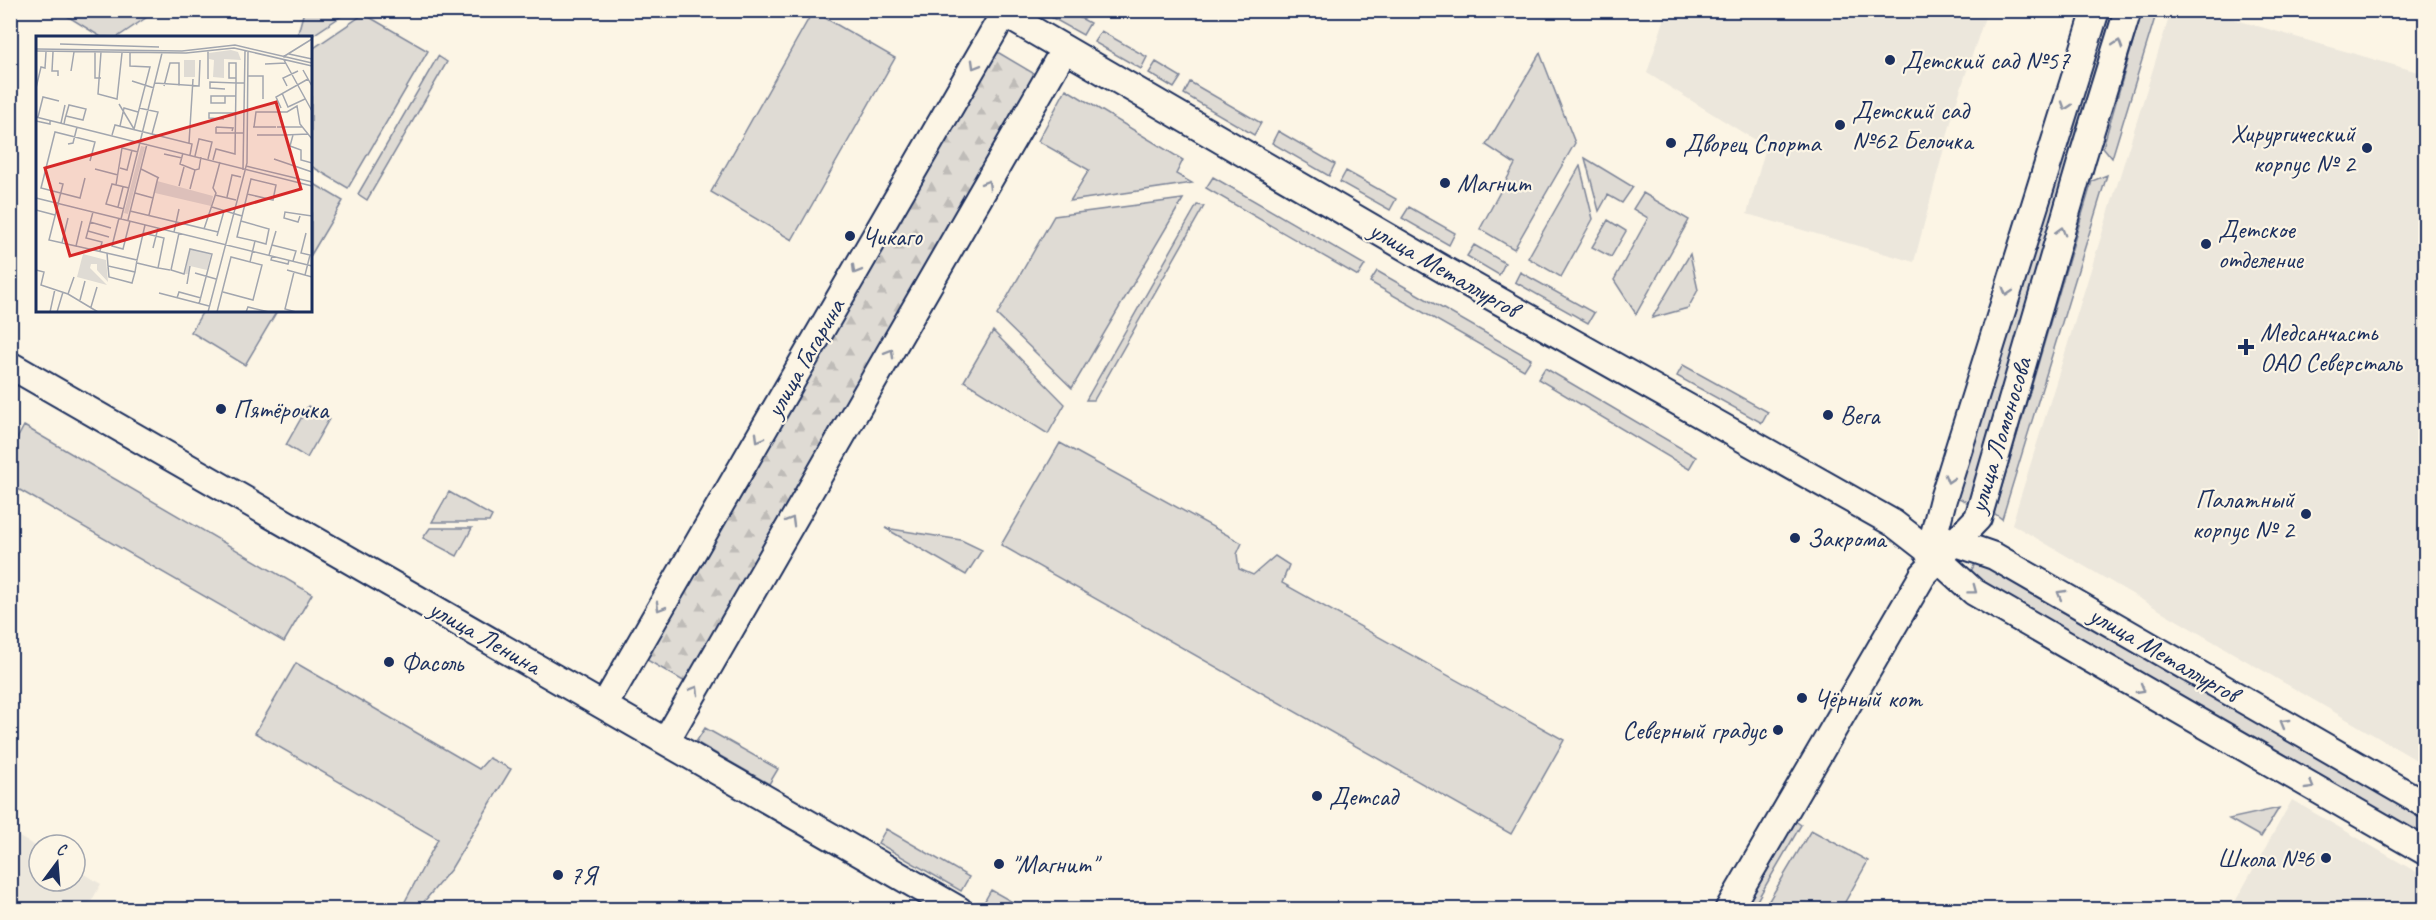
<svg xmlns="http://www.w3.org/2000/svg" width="2436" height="920" font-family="Caveat,sans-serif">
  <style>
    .built { fill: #ece7dc }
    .green { fill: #dfdbd4; stroke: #7d8599; stroke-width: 1.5 }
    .forest { fill: url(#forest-firs); stroke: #7d8599; stroke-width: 1.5 }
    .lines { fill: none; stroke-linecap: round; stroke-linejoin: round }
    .minor-casing { stroke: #1b2f5e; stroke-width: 30 }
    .minor { stroke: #fcf5e5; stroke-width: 26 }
    .oneway { stroke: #8c92a2 }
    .poi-dot { fill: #1b2f5e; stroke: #fcf5e5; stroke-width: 2 }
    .labels { text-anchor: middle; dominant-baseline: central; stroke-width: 4.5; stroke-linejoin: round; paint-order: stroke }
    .poi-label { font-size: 26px; fill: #1b2f5e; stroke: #fcf5e5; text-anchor: start }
    .street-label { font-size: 26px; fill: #1b2f5e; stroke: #fcf5e5 }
    .inset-road { fill: none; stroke: #a2a6af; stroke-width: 1.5 }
    .view { fill: #d62828; fill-opacity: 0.15; stroke: #d62828; stroke-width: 3 }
    .inset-edge { fill: none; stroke: #1b2f5e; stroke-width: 3 }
  </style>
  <defs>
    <pattern id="forest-firs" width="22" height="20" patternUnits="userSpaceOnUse" patternTransform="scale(1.5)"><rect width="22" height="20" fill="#dfdbd4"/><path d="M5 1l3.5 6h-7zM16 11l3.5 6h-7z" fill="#bfbcb8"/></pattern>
  </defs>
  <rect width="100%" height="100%" fill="#fcf5e5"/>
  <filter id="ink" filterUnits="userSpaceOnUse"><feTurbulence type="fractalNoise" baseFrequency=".0167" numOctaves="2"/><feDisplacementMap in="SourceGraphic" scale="12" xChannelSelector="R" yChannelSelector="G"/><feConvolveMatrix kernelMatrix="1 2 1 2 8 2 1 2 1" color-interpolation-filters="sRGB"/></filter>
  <g filter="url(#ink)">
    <path class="built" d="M1667,11H1987L1956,103L1914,262L1747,214L1766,147L1647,73Z
      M2171,11H2205L2425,74V765L2012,524Z
      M2292,800L2425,877V909H2231Z
      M10,832L39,848V881H75V869L101,884L87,909H11Z"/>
    <path class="green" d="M59,11H156L116,38L101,37Z
      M304,11V10L349,11L310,37H297Z
      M813,11L895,58L792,240L711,192Z
      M1040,11H1067L1090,23L1083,35Z
      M2105,11H2121L1972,505L1955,496Z
      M2142,11H2157L2112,158L2103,147Z
      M364,14L428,51L348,188L311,166V50Z
      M1101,31L1147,57L1141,69L1094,42Z
      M1540,53L1575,143L1514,249L1480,229L1515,164L1486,145Z
      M438,56L447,62L367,200L358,194Z
      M1156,62L1181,77L1174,88L1149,73Z
      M1190,82L1261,123L1254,135L1184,94Z
      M1066,89L1183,160L1176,174L1192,183L1070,201L1089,170L1038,141Z
      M1278,131L1335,164L1329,176L1272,143Z
      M1585,158L1633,187L1622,203L1608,195L1599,211Z
      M1580,166L1593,219L1561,277L1528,258Z
      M1346,171L1396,199L1390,210L1340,182Z
      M2107,175L2002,519L1994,513L2092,181Z
      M1213,177L1365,265L1358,276L1206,188Z
      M311,182L343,201L311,255Z
      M1643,193L1689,220L1636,314L1614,280L1648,218L1633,209Z
      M1183,199L1072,388L997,315L1054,216Z
      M1197,205L1204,206L1094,400H1086Z
      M1409,207L1455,233L1449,245L1402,218Z
      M1608,220L1626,231L1611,257L1592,247Z
      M1474,245L1505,263L1499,275L1467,256Z
      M1690,254L1698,290L1688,308L1652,318Z
      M1377,271L1531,359L1524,370L1370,282Z
      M1520,272L1594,313L1588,323L1515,282Z
      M203,311V310L277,311L245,365L191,332Z
      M993,331L1065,404L1048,434L964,381Z
      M1683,365L1768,412L1762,423L1677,376Z
      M1545,368L1696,457L1689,469L1538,379Z
      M308,406L329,419L307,458L286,445Z
      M24,426L312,594L284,642L11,485V450Z
      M1060,443L1242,543L1237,554L1239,569L1253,575L1275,556L1289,565L1282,583L1564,740L1511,834L1001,545Z
      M449,492L492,516L489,522H432Z
      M430,528H472L457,556L423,538Z
      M885,528L961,540L982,550L966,575Z
      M1977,560L2425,819V838L1969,575Z
      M296,663L479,769L489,758L511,769L451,869L418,909H401L438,839L255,733Z
      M705,728L778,769L769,784L696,742Z
      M2279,808L2261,837L2229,819Z
      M1789,817L1801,825L1752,909L1735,910Z
      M886,829L969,877L961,891L878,843Z
      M1811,830L1868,861L1841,909H1764Z
      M991,890L1025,909H992L983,904Z"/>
    <path class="forest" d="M994,50L1038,76L685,682L642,657Z"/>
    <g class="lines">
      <g class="minor-casing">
        <path id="minor" d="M998,10L1448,272L1893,523L1929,551L1974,592L2426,852
          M10,365L959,910
          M1942,538L1994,556L2426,805
          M1929,554L1943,499L2096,10
          M604,706L1006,10
          M666,741L1064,50
          M1728,910L1923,575L1978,518L2082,159L2128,10"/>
      </g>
      <use href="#minor" class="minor"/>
    </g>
    <defs><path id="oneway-chevron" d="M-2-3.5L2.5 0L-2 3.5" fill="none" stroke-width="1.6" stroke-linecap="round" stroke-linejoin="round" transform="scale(1.5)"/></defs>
    <g class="oneway">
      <use href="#oneway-chevron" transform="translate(2118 44) rotate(-72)"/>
      <use href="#oneway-chevron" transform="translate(975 65) rotate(120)"/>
      <use href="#oneway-chevron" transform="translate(2066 106) rotate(108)"/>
      <use href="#oneway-chevron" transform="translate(987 184) rotate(-60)"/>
      <use href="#oneway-chevron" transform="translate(2061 231) rotate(-74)"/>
      <use href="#oneway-chevron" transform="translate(856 270) rotate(120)"/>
      <use href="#oneway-chevron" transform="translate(2007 292) rotate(107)"/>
      <use href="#oneway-chevron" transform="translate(890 353) rotate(-60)"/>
      <use href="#oneway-chevron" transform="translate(759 438) rotate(120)"/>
      <use href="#oneway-chevron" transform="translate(1949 479) rotate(107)"/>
      <use href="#oneway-chevron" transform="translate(791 521) rotate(-60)"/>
      <use href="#oneway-chevron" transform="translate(1973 590) rotate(37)"/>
      <use href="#oneway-chevron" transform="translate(2061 594) rotate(-150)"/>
      <use href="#oneway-chevron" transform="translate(660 607) rotate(120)"/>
      <use href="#oneway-chevron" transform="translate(2141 689) rotate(30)"/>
      <use href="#oneway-chevron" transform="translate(695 690) rotate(-60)"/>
      <use href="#oneway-chevron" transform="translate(2284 723) rotate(-150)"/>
      <use href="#oneway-chevron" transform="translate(2310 786) rotate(30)"/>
    </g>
  </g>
  <g class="poi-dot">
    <circle cx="1890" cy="60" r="6"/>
    <circle cx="1840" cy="125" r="6"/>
    <circle cx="1671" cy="143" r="6"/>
    <circle cx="2367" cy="148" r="6"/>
    <circle cx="1445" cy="183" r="6"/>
    <circle cx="850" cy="236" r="6"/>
    <circle cx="2206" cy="244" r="6"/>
    <path d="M2243 338h6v6h6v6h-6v6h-6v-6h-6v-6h6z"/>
    <circle cx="221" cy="409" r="6"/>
    <circle cx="1828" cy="415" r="6"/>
    <circle cx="2306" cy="514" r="6"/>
    <circle cx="1795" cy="538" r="6"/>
    <circle cx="389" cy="662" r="6"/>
    <circle cx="1802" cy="698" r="6"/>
    <circle cx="1778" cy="730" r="6"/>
    <circle cx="1317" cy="796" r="6"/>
    <circle cx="2326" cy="858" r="6"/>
    <circle cx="999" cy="864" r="6"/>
    <circle cx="558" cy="875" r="6"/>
  </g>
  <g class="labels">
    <g class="poi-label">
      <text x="1902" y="60">Детский сад №57</text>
      <text x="1852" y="110">Детский сад<tspan x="1852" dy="30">№62 Белочка</tspan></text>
      <text x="2355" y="133" text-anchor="end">Хирургический<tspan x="2355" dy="30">корпус № 2</tspan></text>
      <text x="1683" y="143">Дворец Спорта</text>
      <text x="1457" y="183">Магнит</text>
      <text x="2218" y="229">Детское<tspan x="2218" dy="30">отделение</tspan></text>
      <text x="862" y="236">Чикаго</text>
      <text x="2260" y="332">Медсанчасть<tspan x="2260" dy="30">ОАО Северсталь</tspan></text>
      <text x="233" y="409">Пятёрочка</text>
      <text x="1840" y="415">Вега</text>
      <text x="2294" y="499" text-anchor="end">Палатный<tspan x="2294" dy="30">корпус № 2</tspan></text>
      <text x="1807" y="538">Закрома</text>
      <text x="401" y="662">Фасоль</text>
      <text x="1814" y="698">Чёрный кот</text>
      <text x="1766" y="730" text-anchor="end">Северный градус</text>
      <text x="1329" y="796">Детсад</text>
      <text x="2314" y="858" text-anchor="end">Школа №6</text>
      <text x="1011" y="864">"Магнит"</text>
      <text x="570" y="875">7Я</text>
    </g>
    <g class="street-label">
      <text transform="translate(1444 269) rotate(30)">улица Металлургов</text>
      <text transform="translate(805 358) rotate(-60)">улица Гагарина</text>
      <text transform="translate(2000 435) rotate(-73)">улица Ломоносова</text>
      <text transform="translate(485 637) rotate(30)">улица Ленина</text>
      <text transform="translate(2164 654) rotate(30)">улица Металлургов</text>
    </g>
  </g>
  <g transform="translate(36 36)">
    <rect width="276" height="276" fill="#fcf5e5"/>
    <path d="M195,14L202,16L205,24L188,23V42L177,41L178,24L173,23V17ZM148,24H159V41H148ZM121,145L177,160L175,170L119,157ZM154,213L175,218L171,234L154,230L152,238H149ZM47,218L70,224L72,246L61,234V228H55L54,232L71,249L41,241Z" fill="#dfdbd4"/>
    <path d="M105,110L109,111L92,178L88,177Z" fill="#dfdbd4"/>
    <path class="inset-road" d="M24,8L123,11M0,13L146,15L199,9L276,27M0,15L150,17L198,12L276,30M17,16L16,35H22V40M59,16V42H65M65,16L62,58L81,63L86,17M94,17V30L114,31L98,93M253,18L276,23M247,21L276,3M248,24L276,75M229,28L250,27M267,34L276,50M35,35L38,16M212,40H227V63M172,43V15M96,45L118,52M119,47L163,50L164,24M128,50L134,27H143V50M251,50L247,42L262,35M0,52L5,31L9,32L10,16M189,53L174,52V46L200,47V27H193V42H200M246,57L252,71L269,63M189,60V67H175V60H200M83,68L98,93M245,72L240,61L272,43M0,81L276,150M2,81L7,61L23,65M188,83L173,82V77H199M0,85L14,88V84M25,87L29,69M28,88L29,83L33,69L50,73L47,84L30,80M84,90L88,72L102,76M180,91V97H208M180,91L197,92L196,95M217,91H240M218,91L220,76H251L261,70L264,88L276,103M241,91H266M116,98L156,108L154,119M76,99L79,89L116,98L122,76L103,72M221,99H248M249,99L272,98M257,99L254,110L265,114V124L276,127M153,107L157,43M32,108L37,107L41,91M147,117L144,128L159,134L163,133L165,121M128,118L146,122M159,120L163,103L176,106L172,123M238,123L276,136M177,124L180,113L199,118L200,47H209M210,130L276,146M84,132L91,134L96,114M59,133L82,139M105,133L123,142M207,134L209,15M49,142L44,162L5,152L19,96L59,106L54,125M23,147L27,148L13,204L40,210L46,185M80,149L86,112L102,116M143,150L148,131M154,153L159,134M99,157L117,162M211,158L237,164L240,149L215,143L201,201L219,205L214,226M179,159L200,164M191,161L196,139L205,141M0,162L276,230M82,171L87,151M176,171L206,180M88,173L70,168L76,148L93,152M0,174L19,179M94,175L182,196M57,176L50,202L66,206L64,215M113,179L122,141M264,180L262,186L248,182L249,176L276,180M83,182L76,210L87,213L94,185M85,183L126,17M92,184L111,108M205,185L233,193L230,208L219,205M54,186L75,192M168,193L180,157L177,152L184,126M52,195L73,201M138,196L143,173M107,197L128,202L122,232L134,234M143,197L135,234L148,238L154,213L176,218L163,268M181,200L188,175M26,207L32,182M236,209L260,215L257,225M40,210L101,224L109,189M117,212L122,192M71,217L72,230L99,236L101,224M233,219L240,195M236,220L235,224L252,228L253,224M101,227L122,232M72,230L73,241L96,247L99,236M0,234L8,236L5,249L32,258L62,276M251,234L276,241M258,236L249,273L260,276M159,237L180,243M269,239L274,219L265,217L270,197M151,248L154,230M123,257L173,270M32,258L38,241M141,262L143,256L165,262M44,264L49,245M55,271L61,251M14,276L19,253M21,276L27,256M172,276L211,127L212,15M181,276L195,221L226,229L217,264L187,256M210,276L212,271L233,276"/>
    <path class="view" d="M240,66L265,153L34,220L9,132Z"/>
    <rect width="276" height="276" class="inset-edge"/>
  </g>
  <rect width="2436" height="920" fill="none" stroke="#fcf5e5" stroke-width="36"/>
  <rect x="18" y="18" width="2400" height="884" fill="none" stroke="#1b2f5e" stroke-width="2" filter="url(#ink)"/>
  <g transform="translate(57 863) rotate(16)"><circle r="28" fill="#fcf5e5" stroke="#a2a6af" stroke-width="1.5"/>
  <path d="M0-4.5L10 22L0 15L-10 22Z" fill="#1b2f5e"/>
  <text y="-9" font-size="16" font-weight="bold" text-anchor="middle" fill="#1b2f5e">С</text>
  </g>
</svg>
